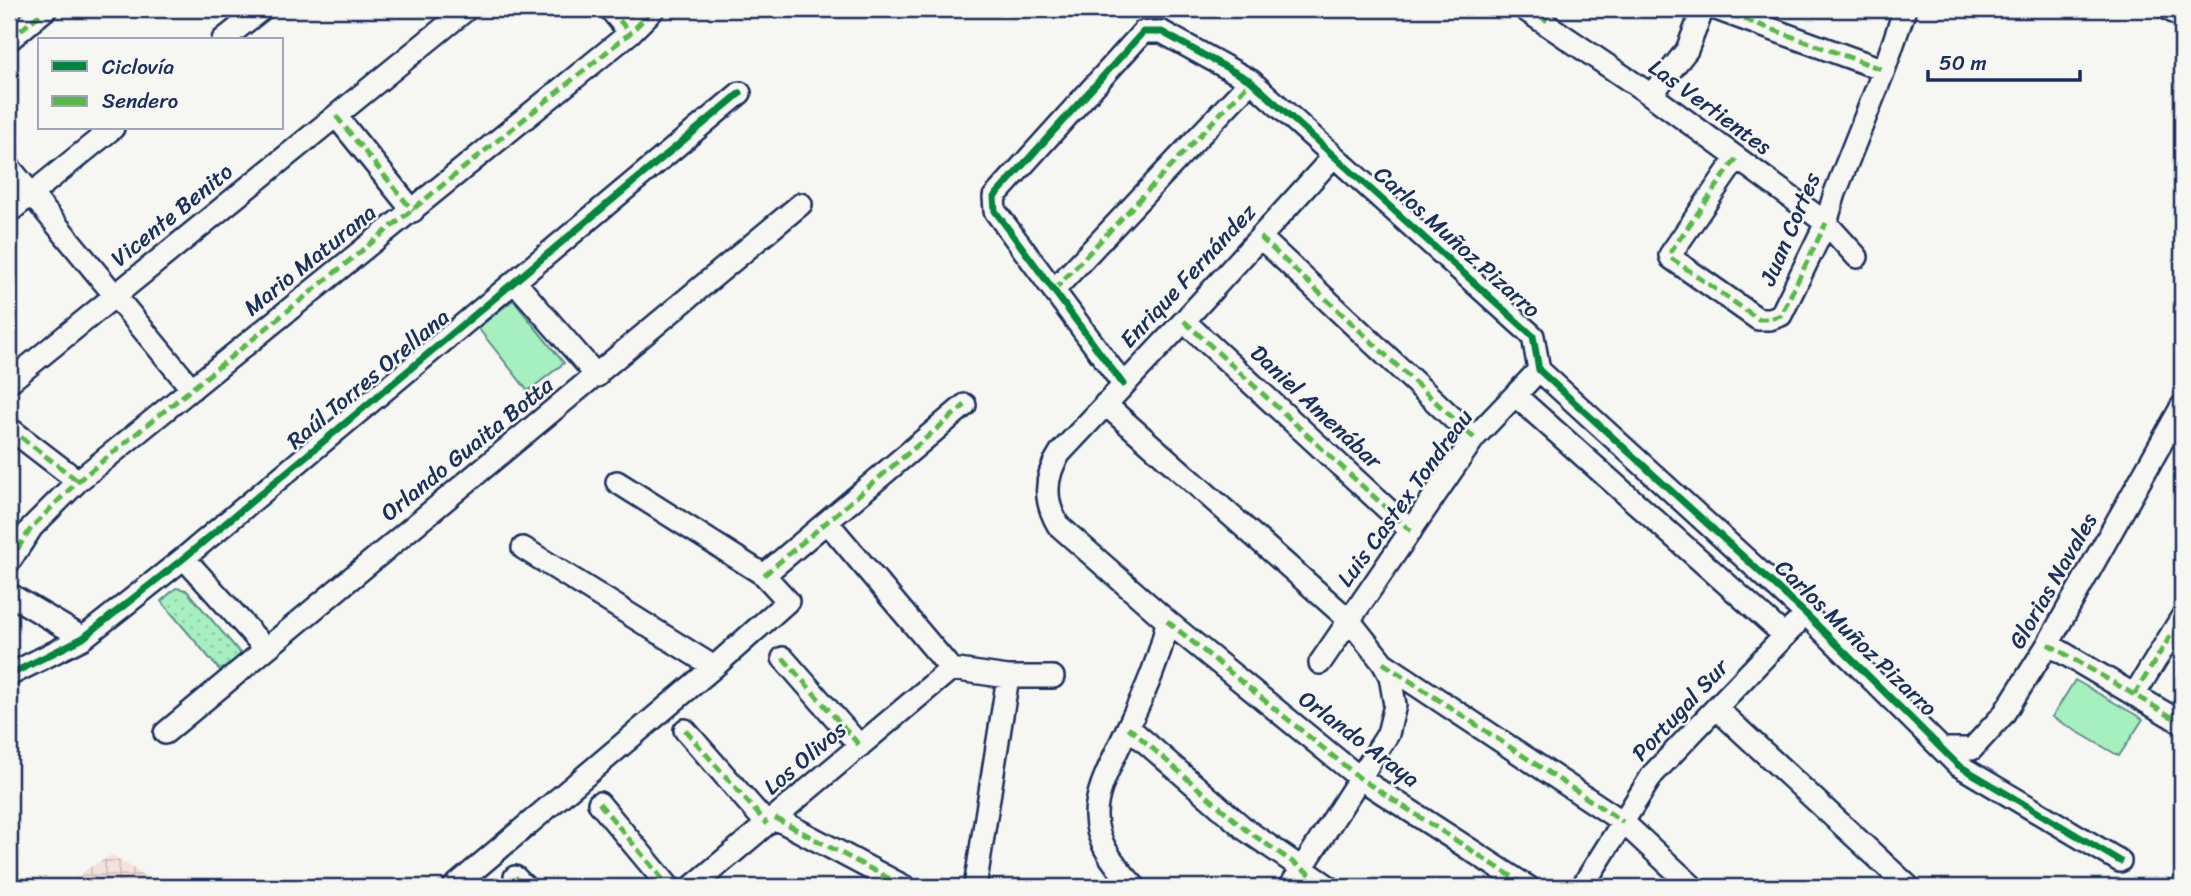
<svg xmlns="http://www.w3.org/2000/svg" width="2191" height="896" font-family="Sriracha,sans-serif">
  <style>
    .industrial { fill: url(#industrial-grid) }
    .grass { fill: #a6efbe; stroke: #608f8e; stroke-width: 2 }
    .park { fill: url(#park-dots); stroke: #608f8e; stroke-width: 2 }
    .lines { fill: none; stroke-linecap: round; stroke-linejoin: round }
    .street-casing { stroke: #1b2f5e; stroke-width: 26 }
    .street { stroke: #f6f6f2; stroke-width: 21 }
    .quiet { stroke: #58b947; stroke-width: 5; stroke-dasharray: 10 5; stroke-linecap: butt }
    .cycleway-casing { stroke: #f6f6f2; stroke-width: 11 }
    .cycleway { stroke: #00873e; stroke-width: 7 }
    .labels { text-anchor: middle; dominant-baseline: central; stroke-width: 5; stroke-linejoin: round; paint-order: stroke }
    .street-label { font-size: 23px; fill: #1b2f5e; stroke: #f6f6f2 }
  </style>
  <defs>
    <pattern id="industrial-grid" width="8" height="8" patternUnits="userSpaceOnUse" patternTransform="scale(1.75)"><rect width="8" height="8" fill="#f3e1dc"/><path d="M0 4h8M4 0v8" fill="none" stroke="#d0c1bf"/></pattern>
    <pattern id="park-dots" width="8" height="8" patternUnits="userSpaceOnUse" patternTransform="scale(1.75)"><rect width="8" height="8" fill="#a6efbe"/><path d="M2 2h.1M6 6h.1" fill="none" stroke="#8ecda6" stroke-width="1.8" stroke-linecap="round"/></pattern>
  </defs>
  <rect width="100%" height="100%" fill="#f6f6f2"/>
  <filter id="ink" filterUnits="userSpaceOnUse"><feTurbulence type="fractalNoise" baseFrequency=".0143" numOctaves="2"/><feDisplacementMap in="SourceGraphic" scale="14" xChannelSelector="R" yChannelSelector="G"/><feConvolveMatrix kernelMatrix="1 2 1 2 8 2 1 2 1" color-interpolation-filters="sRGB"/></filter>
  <g filter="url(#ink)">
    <path class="industrial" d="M112,855L162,887H67L87,869Z"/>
    <path class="grass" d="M513,300L564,363L528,391L478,328Z
      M2075,680L2143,719L2119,756L2052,717Z"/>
    <path class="park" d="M176,588L186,590L242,655L223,674L161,601Z"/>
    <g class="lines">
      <g class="street-casing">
        <path id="street" d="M610,9L630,33
          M1524,9L1651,95L1826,223L1857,257
          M1716,9L1884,70
          M2168,9L2182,17
          M9,40L46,9
          M223,40L262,9
          M1651,95L1687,50L1703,9
          M336,116L413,211
          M1736,159L1670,255L1671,258L1758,319H1770L1781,315L1826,223L1835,193L1884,70L1905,9
          M9,167L192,389
          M9,212L113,128
          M1260,237L1474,438
          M515,282L597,376
          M1054,290L1251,81
          M1184,321L1411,531
          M9,382L467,9
          M1123,384L995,211L994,197L1143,32H1162L1251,81L1533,336L1539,370L1806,614L1958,765L2120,861
          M1516,396L1785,636
          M1105,404L1349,620L1383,663L1390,676L1395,705L1388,734L1290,887
          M9,428L78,481
          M827,522L951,669
          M523,548L714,667
          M184,558L265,648
          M9,562L32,527L78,481L630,33L654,9
          M764,575L965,405
          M9,594L83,638
          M1167,621L1361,779L1528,887
          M2048,644L2182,723
          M783,658L860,746
          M1320,663L1474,438L1539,370
          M1383,663L1623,822L1693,887
          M951,669L1008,677L975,887
          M9,675L83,638L184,558L740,93
          M1008,677H1053
          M2134,695L2182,617
          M1716,708L1909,887
          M1128,727L1246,830L1329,887
          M685,730L767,824
          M165,733L801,204
          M1942,749H1972L2003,715L2048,644L2182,406
          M599,803L669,887
          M775,818L905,887
          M515,877L525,887
          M454,887L714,667L788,601L764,575L617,482
          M692,887L951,669
          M1135,887C1073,823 1096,797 1128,727C1144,694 1161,657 1167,621L1058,525C1044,501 1044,477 1060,453L1184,321L1333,157
          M1582,887L1653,774L1795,625"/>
      </g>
      <use href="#street" class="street"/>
      <path class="quiet" d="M610,9L630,33
        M1716,9L1884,70
        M1544,22L1549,9
        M9,40L46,9
        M336,116L413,211
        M1736,159L1671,251V258L1758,319H1770L1781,315L1826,223
        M1260,237L1474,438
        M1054,290L1251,81
        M1184,321L1411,531
        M9,428L78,481
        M9,562L32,527L78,481L630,33L654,9
        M764,575L965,405
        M1167,621L1361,779L1528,887
        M2048,644L2182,723
        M783,658L860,746
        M1383,663L1623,822
        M2134,695L2182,617
        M1128,727L1246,830L1329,887
        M685,730L767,824
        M599,803L669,887
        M775,818L905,887
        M515,877L525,887"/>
      <g class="cycleway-casing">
        <path id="cycleway" d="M1123,384L995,211L994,197L1143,32H1162L1251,81L1533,336L1539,370L1806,614L1958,765L2120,861
          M9,675L83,638L184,558L740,93"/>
      </g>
      <use href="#cycleway" class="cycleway"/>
    </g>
  </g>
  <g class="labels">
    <g class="street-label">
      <text transform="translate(1710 107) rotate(36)">Las Vertientes</text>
      <text transform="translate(172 215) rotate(-39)">Vicente Benito</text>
      <text transform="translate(1790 229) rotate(-67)">Juan Cortes</text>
      <text transform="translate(1457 242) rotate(42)">Carlos Muñoz Pizarro</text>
      <text transform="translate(310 260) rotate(-39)">Mario Maturana</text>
      <text transform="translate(1188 276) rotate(-47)">Enrique Fernández</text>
      <text transform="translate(368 379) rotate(-40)">Raúl Torres Orellana</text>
      <text transform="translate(1316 407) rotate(43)">Daniel Amenábar</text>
      <text transform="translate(467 449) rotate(-39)">Orlando Guaita Botta</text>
      <text transform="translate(1405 498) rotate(-54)">Luis Castex Tondreau</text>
      <text transform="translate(2053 581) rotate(-60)">Glorias Navales</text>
      <text transform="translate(1856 638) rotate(44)">Carlos Muñoz Pizarro</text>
      <text transform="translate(1680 710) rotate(-47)">Portugal Sur</text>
      <text transform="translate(1359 739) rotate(37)">Orlando Araya</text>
      <text transform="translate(805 758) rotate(-40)">Los Olivos</text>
    </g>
  </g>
  <rect width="2191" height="896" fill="none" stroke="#f6f6f2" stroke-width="35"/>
  <rect x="18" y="18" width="2156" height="861" fill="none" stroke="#1b2f5e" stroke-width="2.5" filter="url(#ink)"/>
  <rect x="38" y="38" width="245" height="91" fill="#f6f6f2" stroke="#9ea6b7" stroke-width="2"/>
  <rect x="52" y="61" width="35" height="10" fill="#00873e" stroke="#9ea6b7" stroke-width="2"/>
  <text x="102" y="74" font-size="21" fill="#1b2f5e">Ciclovía</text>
  <rect x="52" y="96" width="35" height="10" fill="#58b947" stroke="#9ea6b7" stroke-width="2"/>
  <text x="102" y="108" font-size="21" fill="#1b2f5e">Sendero</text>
  <path d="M1928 70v10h152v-10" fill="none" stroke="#1b2f5e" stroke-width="3.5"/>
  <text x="1939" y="70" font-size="21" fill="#1b2f5e" stroke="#f6f6f2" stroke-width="5" paint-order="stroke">50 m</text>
</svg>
